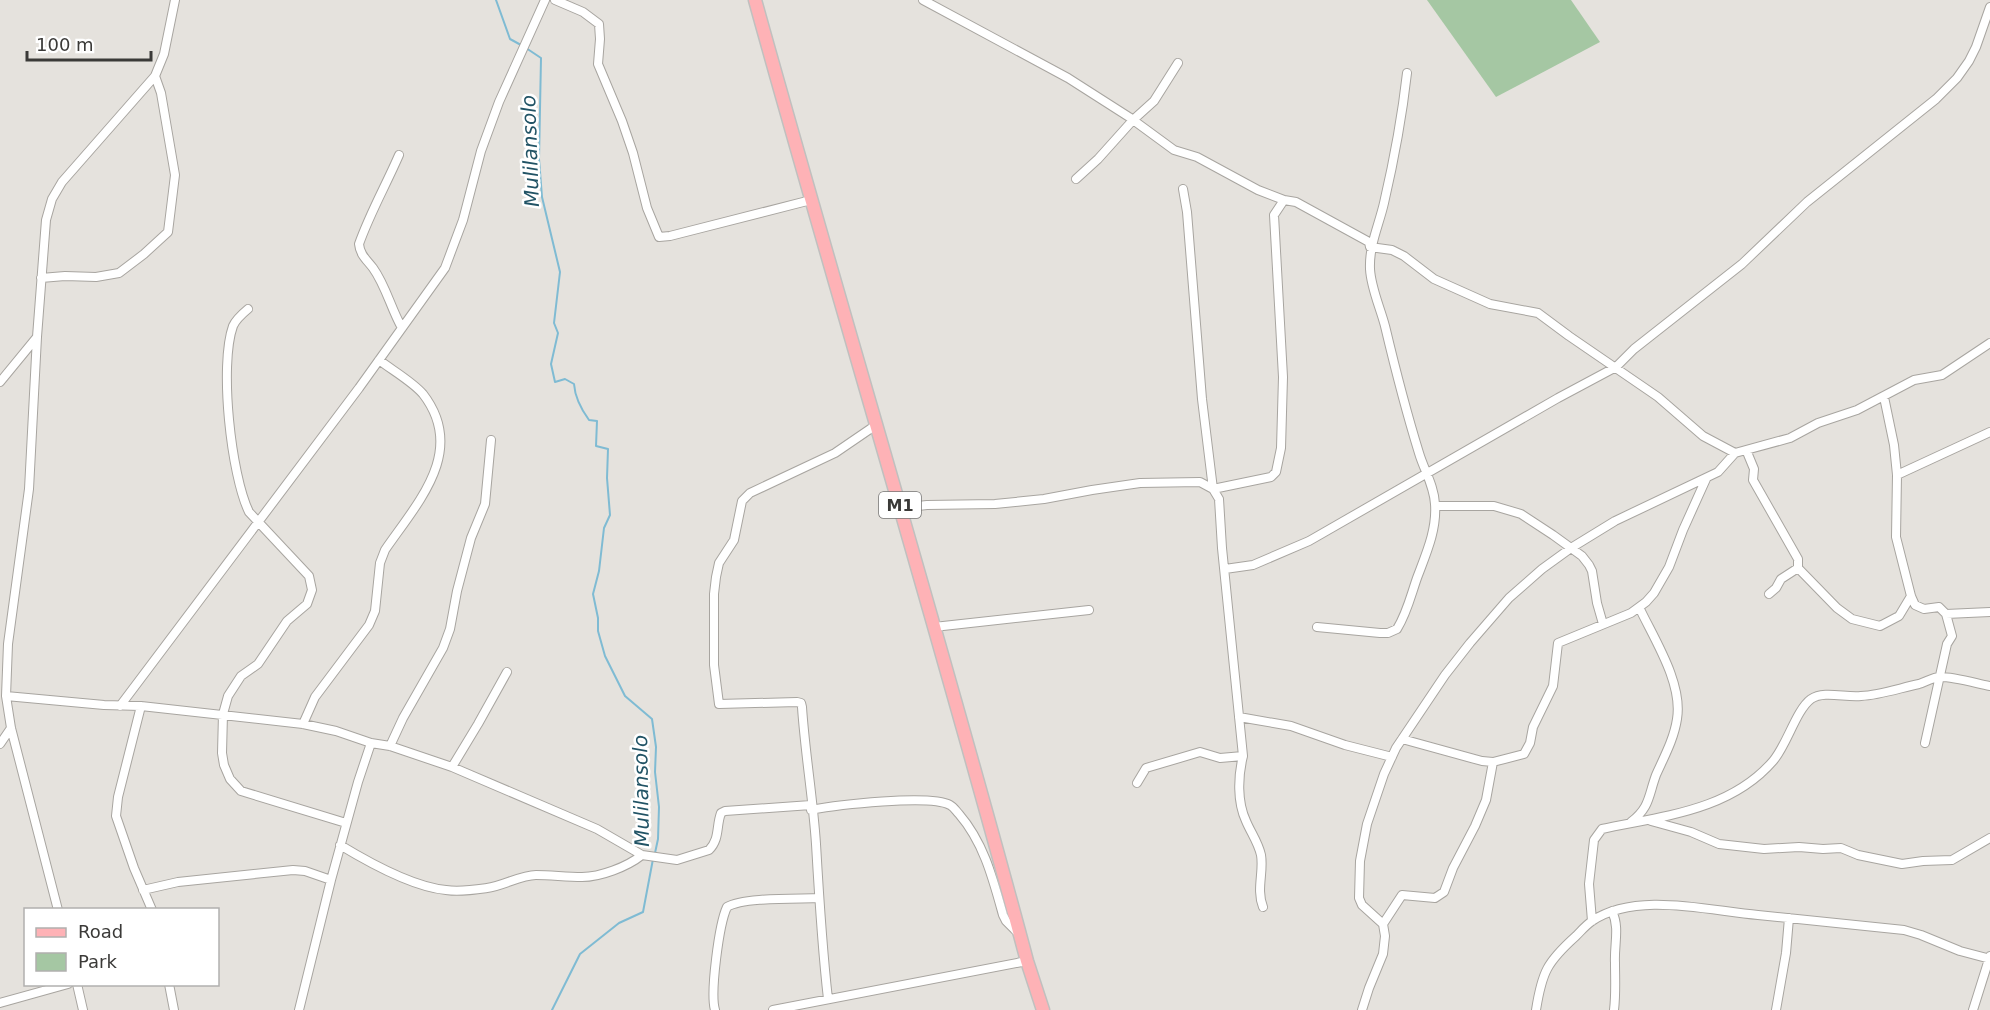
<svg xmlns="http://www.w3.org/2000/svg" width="1990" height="1010" font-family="'DejaVu Sans',sans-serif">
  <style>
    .green { fill: #a5c7a3 }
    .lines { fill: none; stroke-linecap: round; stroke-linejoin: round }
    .stream { stroke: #7fbbd3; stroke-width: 2 }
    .street-casing { stroke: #a8a5a0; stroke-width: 10 }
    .primary-casing { stroke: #c0c0bf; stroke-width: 15 }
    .street { stroke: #fff; stroke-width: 8 }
    .primary { stroke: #feb2b6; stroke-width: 12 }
    .labels { text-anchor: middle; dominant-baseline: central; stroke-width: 5; stroke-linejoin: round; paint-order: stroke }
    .shield { fill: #fff; stroke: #767574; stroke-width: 1.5 }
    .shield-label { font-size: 16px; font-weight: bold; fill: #3b3a38 }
    .water-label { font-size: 20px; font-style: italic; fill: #215365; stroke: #fff }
  </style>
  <rect width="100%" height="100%" fill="#e5e2dd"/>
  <path class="green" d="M1427,0H1571L1600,42L1496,97Z"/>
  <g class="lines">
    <path class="stream" d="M496,0L510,39L521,45
      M526,48L541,58L539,159L542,197L560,272L554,323L558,333L551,364L555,382L565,379L574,384C575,398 581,409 589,420L597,421L596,446L608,449L607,478L610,515L604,528L599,571L593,594L598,618V631L605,656L625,696L652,719L656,747L655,772L659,807L658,839L655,853
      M552,1010L580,954L619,923L643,912L653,859"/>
    <g class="street-casing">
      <path id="street" d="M555,0L583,12L599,24L600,39L598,64L622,121L633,153L647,208L659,237L670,236L811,200
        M923,0L1068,78L1129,117L1174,150L1197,157L1258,190L1284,200
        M399,155C386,185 370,213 359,244C360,255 367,260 373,268C386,286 391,309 402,328
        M1076,179L1098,159L1133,120L1154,101L1178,63
        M1183,189L1187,212L1202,399L1213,489L1219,499L1222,548L1243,756C1238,776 1237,802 1246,821C1251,833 1258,842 1261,855C1264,872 1256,889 1263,907
        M41,278L65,276L96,277L119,273L144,254L168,232L175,175L161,93L155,76
        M248,309C242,314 236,319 233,326C219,365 231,475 249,512L309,576L312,590L307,604L287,621L258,664L241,676L228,696L223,714L222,753L224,765L230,779L241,791L346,823
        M37,337L29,489L8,644L6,696L11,728L58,910
        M0,382L37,337L46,220L52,199L62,182L155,76L164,54L175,0
        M1884,397L1894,445L1897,475L1896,537L1911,596L1915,605L1924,609L1939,607L1946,614L1990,612
        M1747,452L1754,469L1753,480L1798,559V568L1781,579L1776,588L1769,594
        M1897,475L1990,432
        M1436,506H1494L1521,514L1553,535L1582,556L1589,565L1592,571L1597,603L1603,624
        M900,508L927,505L995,504L1044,499L1092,490L1140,483L1200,482L1213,489L1271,477L1276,472L1281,448L1283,377L1274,215L1284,200L1296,202L1369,242L1370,247L1392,250L1404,256L1434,279L1490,304L1538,313L1569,336L1658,397L1703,436L1735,453
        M1798,568L1837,608L1852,619L1880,626L1899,616L1911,596
        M1225,569L1253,565L1309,541L1558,398L1616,367L1634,349L1742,264L1807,202L1936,99L1957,78L1969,61L1976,47L1990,7
        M934,627L1089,610
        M1317,627L1380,633H1388L1397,629C1407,613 1411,595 1417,578C1426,554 1437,530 1435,504C1434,485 1424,470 1419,453C1406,411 1395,368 1385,326C1380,307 1371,288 1370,269C1369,245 1379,225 1384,203C1394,160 1402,117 1407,73
        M6,696L104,705L141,706L303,724L336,731L371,743L390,746L452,767L597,829L642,855L677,860L709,850C720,839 716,826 721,813L725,811L811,805
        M120,706L359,388L445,268L463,220L481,151L499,102L545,0
        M141,706L118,797L116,816L134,868L152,910
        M1239,717L1291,726L1345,745L1392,757
        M303,724L315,697L369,625L375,611L380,563L385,550C418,502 467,451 423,394C413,382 392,370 379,360
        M1402,739L1482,761L1493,762L1524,754L1530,743L1533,727L1553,686L1558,643L1631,613L1646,602L1654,593L1669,567L1683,530L1706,479
        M1925,743L1947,644L1952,636L1946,614
        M0,744L11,728
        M390,746L403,718L443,648L450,629L457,591L471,538L485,504L491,440
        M452,767L478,724L507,672
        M1137,783L1146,768L1200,752L1220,758L1243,756
        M811,810C836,805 930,794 950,805C954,807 956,811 959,814C984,843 993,879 1003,915L1006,921L1017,932
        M1651,821L1691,832L1719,844L1764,849L1799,847L1823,849L1841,848L1858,855L1902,864L1923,861L1952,860L1990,838
        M1631,822C1650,807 1648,797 1656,775C1664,757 1674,739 1677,719C1683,683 1654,639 1639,607
        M340,845C368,862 413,887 446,890C460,892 473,890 487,888C503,886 521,875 536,875C551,875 566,877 582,877C600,877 627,867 642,855
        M143,890L178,882L293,870L305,871L331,880
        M1612,911C1620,928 1614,944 1615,963C1615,979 1616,994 1614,1010
        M1592,921L1589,884L1594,840L1602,829C1662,816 1730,811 1773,761C1787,745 1796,710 1811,699C1824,690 1846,698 1861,696C1880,695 1900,688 1919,684C1926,682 1933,677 1940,677C1955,677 1975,683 1990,686
        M1383,924L1402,895L1435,898L1444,892L1453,868L1475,826L1486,800L1493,762
        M77,984L83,1010
        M169,984L174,1010
        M828,999C822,947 819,896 816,844C813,798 805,753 802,707L801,703L797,702L719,704L714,665V594L716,577L719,563L734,540L742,501L750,493L835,453L876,425
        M0,1003L68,984
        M299,1010L331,880L358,782L371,743
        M715,1010C710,993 719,924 727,907C743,897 798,899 819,898
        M773,1010L1027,961
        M1362,1010L1369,988L1383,954L1385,936L1383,924L1362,905L1359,898L1360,861L1367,824L1384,774L1396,748L1445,675L1470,643L1509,598L1542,569L1571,548L1615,521L1718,472L1735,453L1790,438L1818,423L1857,410L1914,380L1942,375L1990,343
        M1536,1010C1542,972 1547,962 1576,936C1581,931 1586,925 1592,921C1637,891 1709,911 1758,915C1807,920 1856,925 1904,930L1921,935L1960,951L1990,959
        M1776,1010L1786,953L1789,918
        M1973,1010L1990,956"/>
    </g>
    <g class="primary-casing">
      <path id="primary" d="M755,0C844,321 941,639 1027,961L1043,1010"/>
    </g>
    <use href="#street" class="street"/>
    <use href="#primary" class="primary"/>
  </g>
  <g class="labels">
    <rect class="shield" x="879" y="492" width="42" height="26" rx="4.5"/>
    <g class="shield-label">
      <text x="900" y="505">M1</text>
    </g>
    <g class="water-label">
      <text transform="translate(530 151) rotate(-92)">Mulilansolo</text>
      <text transform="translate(641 791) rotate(-91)">Mulilansolo</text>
    </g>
  </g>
  <rect x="24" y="908" width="195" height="78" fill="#ffffff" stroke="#b1b0af" stroke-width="1.5"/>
  <rect x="36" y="928" width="30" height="9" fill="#feb2b6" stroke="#b1b0af" stroke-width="1.5"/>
  <text x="78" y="938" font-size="18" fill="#3b3a38">Road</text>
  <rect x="36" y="953" width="30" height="18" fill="#a5c7a3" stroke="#b1b0af" stroke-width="1.5"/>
  <text x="78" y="968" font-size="18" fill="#3b3a38">Park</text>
  <path d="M27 51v9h124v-9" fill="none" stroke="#3b3a38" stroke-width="3"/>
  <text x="36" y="51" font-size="18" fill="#3b3a38" stroke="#ffffff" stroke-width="4.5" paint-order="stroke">100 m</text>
</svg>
